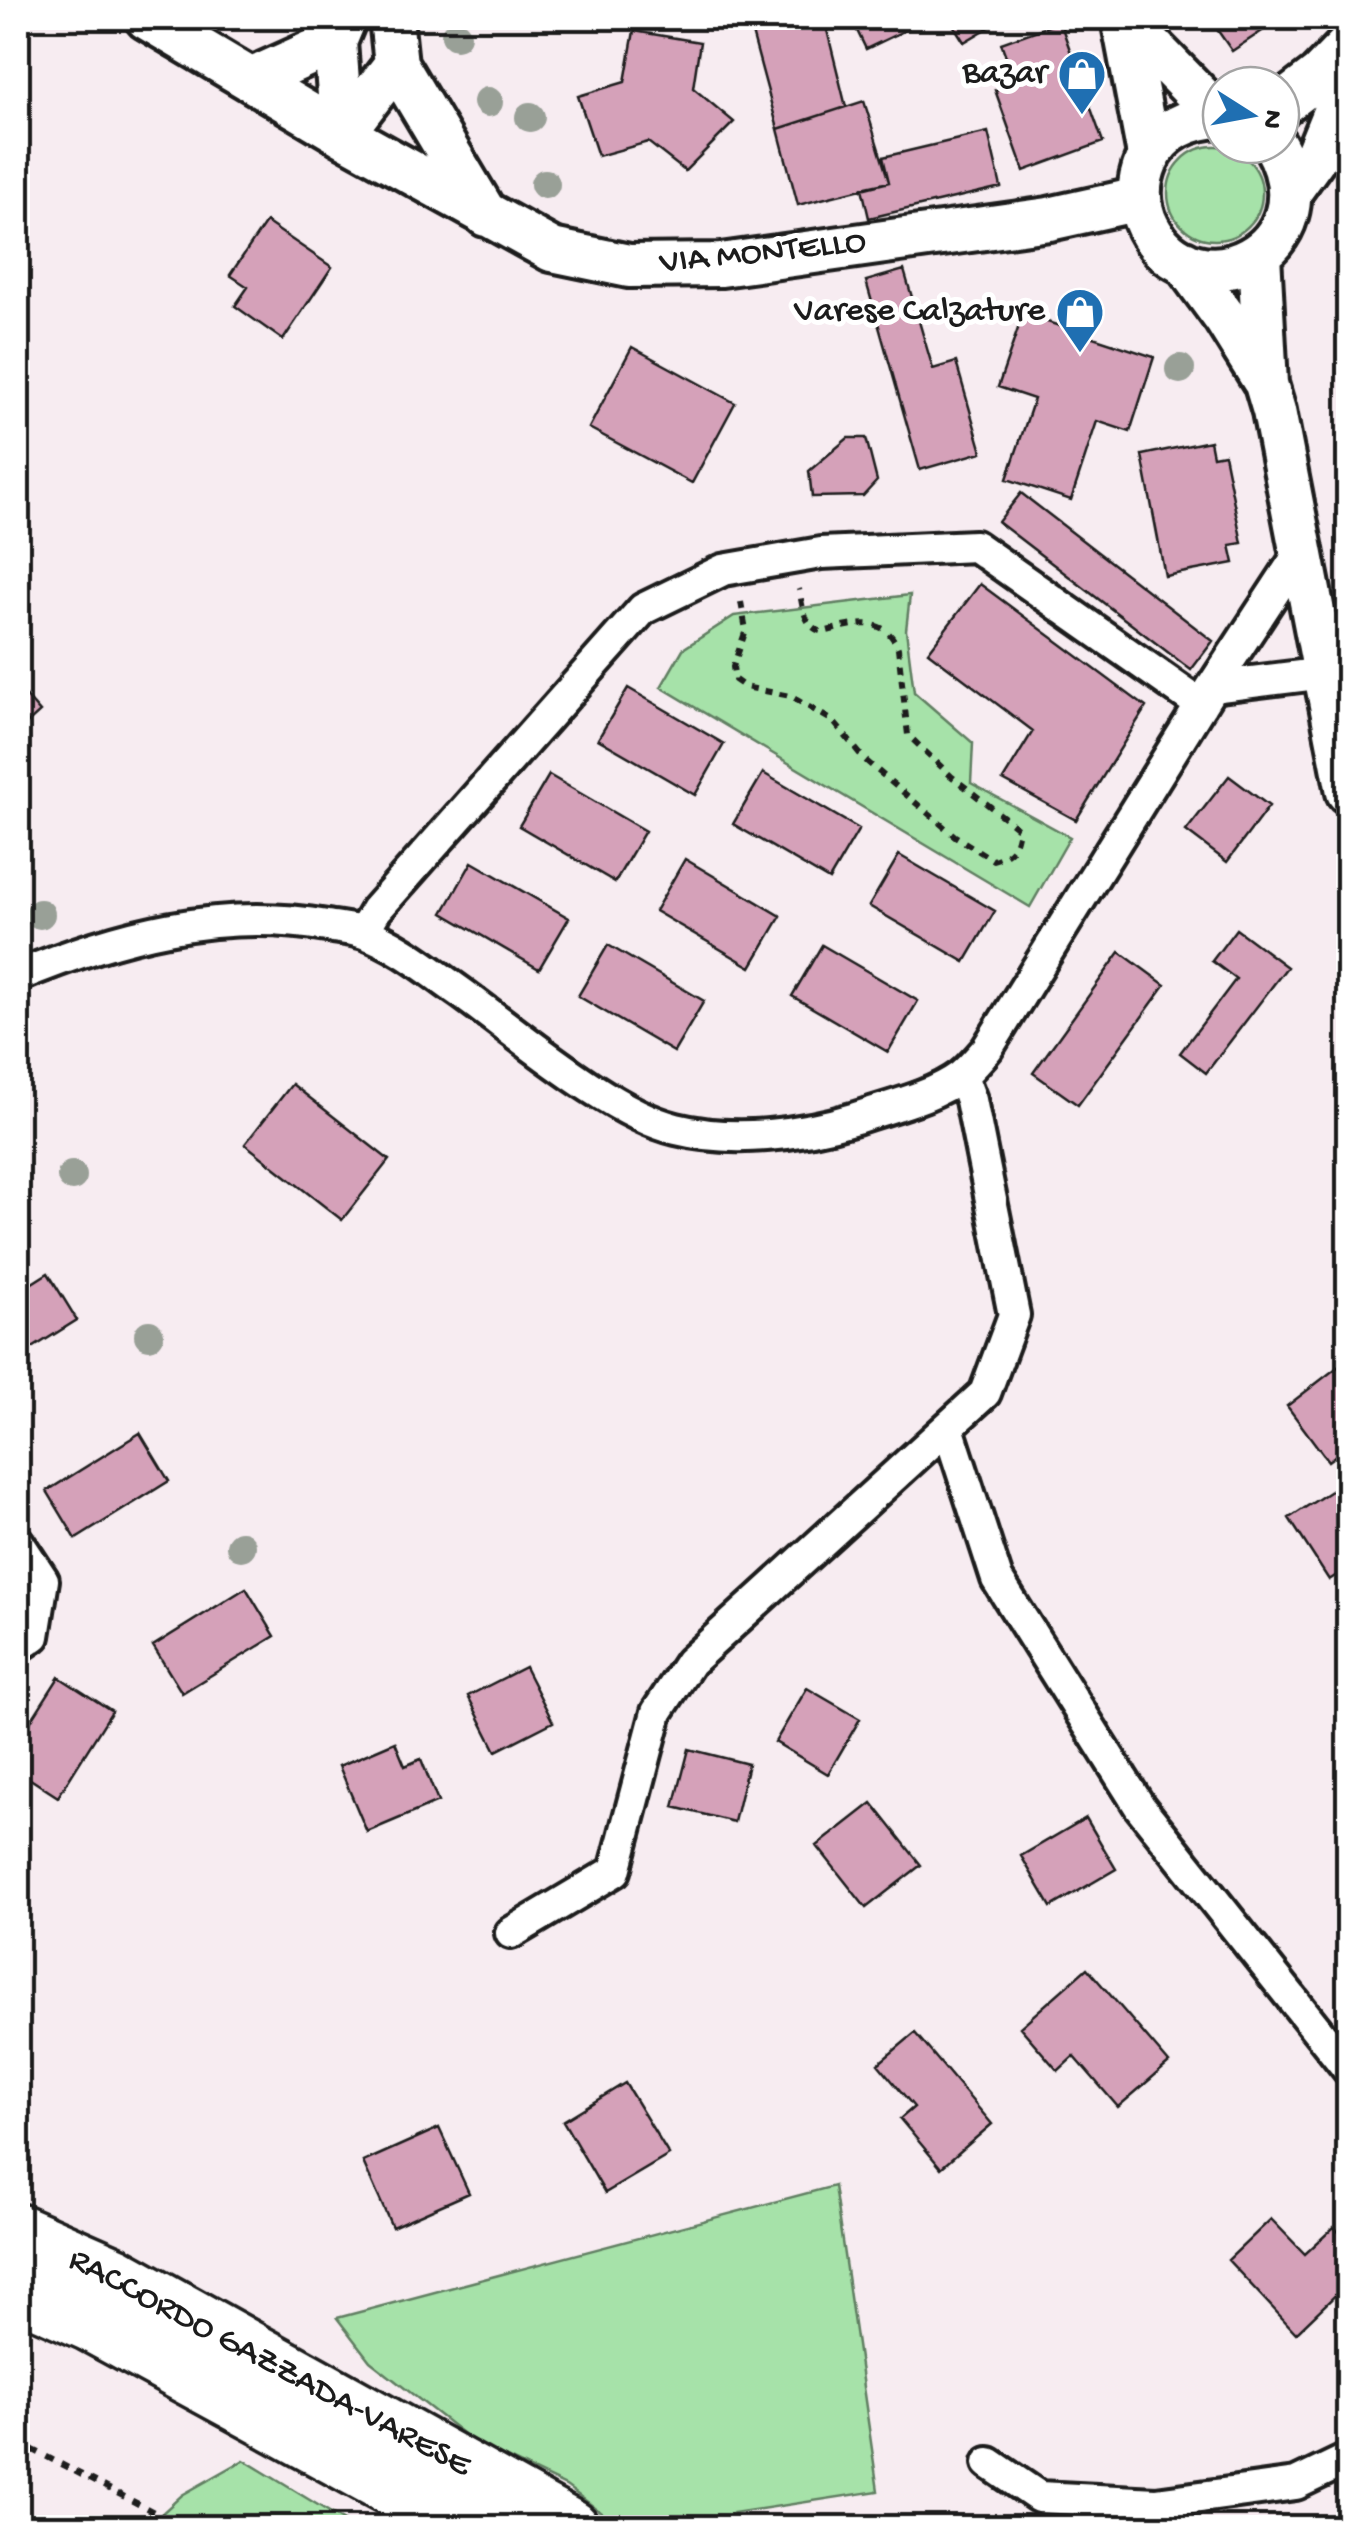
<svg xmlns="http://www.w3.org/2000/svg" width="1366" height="2545" font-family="'Gochi Hand',sans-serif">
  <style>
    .green { fill: #a6e2a9; stroke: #617f62; stroke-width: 2.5 }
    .building { fill: #d5a1b9; stroke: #1c1c1c; stroke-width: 2.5 }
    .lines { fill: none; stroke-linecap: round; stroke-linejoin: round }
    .street-casing { stroke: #1c1c1c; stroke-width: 38 }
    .secondary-casing { stroke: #1c1c1c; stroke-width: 50 }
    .highway-casing { stroke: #1c1c1c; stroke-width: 62 }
    .path { stroke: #1c1c1c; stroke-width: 6; stroke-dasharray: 8 8; stroke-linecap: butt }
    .street { stroke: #fff; stroke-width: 30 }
    .secondary { stroke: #fff; stroke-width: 42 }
    .highway { stroke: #fff; stroke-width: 55 }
    .tree { fill: #99a097 }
    .labels { text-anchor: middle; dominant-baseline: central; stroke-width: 10; stroke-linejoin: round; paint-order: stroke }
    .poi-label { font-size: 35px; fill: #1c1c1c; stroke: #fff; text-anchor: end }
    .street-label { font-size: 35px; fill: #1c1c1c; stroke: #fff }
  </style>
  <rect width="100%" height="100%" fill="#f7ecf1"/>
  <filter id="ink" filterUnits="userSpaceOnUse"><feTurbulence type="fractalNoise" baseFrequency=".01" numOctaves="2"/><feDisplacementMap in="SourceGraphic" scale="20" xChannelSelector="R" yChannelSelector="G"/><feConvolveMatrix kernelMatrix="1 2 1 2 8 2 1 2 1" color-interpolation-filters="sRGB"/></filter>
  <g filter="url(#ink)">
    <path class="green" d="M1168 193a47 47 0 1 1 94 0a47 47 0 1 1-94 0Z
      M910,595L906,630L914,692L973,743L971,783L1070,837L1030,907L661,687L683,649L734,616Z
      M834,2186L878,2491L734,2513L745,2527H621L566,2486L475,2443L370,2361L337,2318Z
      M244,2460L354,2527H147L182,2495Z"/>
    <path class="building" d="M748,18H824L846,107L778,129Z
      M851,18H902L908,29L866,49Z
      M949,18H1005L964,42Z
      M1209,18H1282L1232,51Z
      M1060,22L1103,142L1024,171L995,90L1016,83L1001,43Z
      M634,31L700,42L693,88L734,122L685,171L648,142L598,156L578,96L625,82Z
      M864,101L889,182L798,205L778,129Z
      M988,132L1001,187L869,218L862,188L889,182L883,157Z
      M266,222L332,267L283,340L235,306L248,287L230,275Z
      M904,270L933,369L956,362L982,452L920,470L866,281Z
      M1023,314L1154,357L1130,432L1097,421L1071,500L1007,479L1034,399L998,387Z
      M632,347L735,403L692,483L589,428Z
      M848,438H866L877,481L863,496L812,497L809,471Z
      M1210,441L1213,456L1224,454L1242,543L1230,545L1234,563L1165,576L1142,455Z
      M1021,493L1213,641L1191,670L998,522Z
      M980,584L1146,707L1076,820L1003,780L1033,731L928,652Z
      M18,687L40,712L18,732Z
      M628,688L724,744L695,795L598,739Z
      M763,773L859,829L829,880L733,824Z
      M549,775L645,831L615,882L519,826Z
      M1229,776L1269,806L1227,862L1186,831Z
      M899,855L995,911L965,962L869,906Z
      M685,859L781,916L751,967L655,911Z
      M472,862L569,918L539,969L443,913Z
      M1236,929L1287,967L1206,1073L1180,1053L1236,979L1212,961Z
      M608,945L704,1001L674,1052L578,996Z
      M822,945L918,1001L888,1052L792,996Z
      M1120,952L1165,985L1078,1105L1033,1073Z
      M292,1084L389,1160L342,1220L245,1144Z
      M48,1273L77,1320L18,1357V1292Z
      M1348,1359V1446L1328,1461L1287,1406Z
      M140,1433L169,1481L76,1539L47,1491Z
      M1343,1483L1348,1491V1568L1329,1580L1289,1518Z
      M246,1588L275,1636L182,1693L153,1646Z
      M525,1667L553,1722L496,1751L468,1696Z
      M59,1677L112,1711L58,1797L18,1771V1741Z
      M807,1688L860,1719L828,1774L775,1742Z
      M395,1742L405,1766L421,1759L438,1802L367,1832L339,1766Z
      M689,1749L748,1764L734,1822L674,1807Z
      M872,1803L921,1865L866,1908L817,1846Z
      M1086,1818L1116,1869L1051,1907L1021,1856Z
      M1087,1968L1169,2063L1118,2107L1074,2056L1058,2071L1020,2027Z
      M915,2033L992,2124L941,2168L900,2119L914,2107L878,2064Z
      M625,2083L669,2155L605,2193L563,2121Z
      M439,2128L469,2193L392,2227L363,2162Z
      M1271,2219L1305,2254L1334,2227L1348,2242V2283L1296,2333L1228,2260Z"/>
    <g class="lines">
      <g class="street-casing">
        <path id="street" d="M1301,551L1212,687L1325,673
          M363,932L376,910L643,609L723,570L821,553L975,546L1201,705
          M18,976C116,935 221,907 327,926C338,928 352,929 364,933C399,945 430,971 460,992C516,1032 611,1114 676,1129C732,1143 801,1135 856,1118C890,1106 931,1098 961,1076C970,1069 979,1058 987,1049L1212,687
          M948,1428L997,1579L1140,1807L1348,2069
          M18,1542L43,1580L34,1636L18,1647
          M511,1933L615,1871L657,1712L690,1662L985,1393L1014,1315L971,1100L962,1076
          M989,2463L1039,2497L1156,2503L1296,2484L1348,2459"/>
      </g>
      <g class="secondary-casing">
        <path id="secondary" d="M147,18L342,134L552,250L629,266L721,265L1049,219L1139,199
          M391,18L396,64L486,215
          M1123,18L1149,155
          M1123,18L1219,116
          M253,79L335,42
          M1281,105L1319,76L1348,46
          M1221,116C1190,117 1160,130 1147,160C1137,183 1137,205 1148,227C1193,316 1334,250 1275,145
          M342,134L335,42L345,18
          M342,134L396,64
          M1291,190L1317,154L1348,78
          M1259,255L1266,384L1274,411L1348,792
          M1184,262L1225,318L1263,379"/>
      </g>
      <g class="highway-casing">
        <path id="highway" d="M18,2232L116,2275L571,2528
          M18,2291L90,2323L466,2528"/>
      </g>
      <path class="path" d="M741,602L746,630L733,667L735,680L745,687L790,696L833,721L865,760L955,836L993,860C1012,854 1016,848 1019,829L951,776L908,735L898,648C884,613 852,625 823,632C803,627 803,606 799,589
        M18,2442L185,2528"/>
      <use href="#street" class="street"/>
      <use href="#secondary" class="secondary"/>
      <use href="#highway" class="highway"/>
    </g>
    <g class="tree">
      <circle cx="456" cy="35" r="15"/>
      <circle cx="488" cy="102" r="15"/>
      <circle cx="530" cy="117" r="15"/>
      <circle cx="545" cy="184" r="15"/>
      <circle cx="1180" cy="369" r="15"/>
      <circle cx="40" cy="914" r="15"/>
      <circle cx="72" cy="1176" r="15"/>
      <circle cx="149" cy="1335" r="15"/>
      <circle cx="241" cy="1546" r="15"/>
    </g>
  </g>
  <defs>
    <g id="shop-pin" transform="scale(2.5)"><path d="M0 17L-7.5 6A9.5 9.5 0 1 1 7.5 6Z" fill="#1f6fb2" stroke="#fff"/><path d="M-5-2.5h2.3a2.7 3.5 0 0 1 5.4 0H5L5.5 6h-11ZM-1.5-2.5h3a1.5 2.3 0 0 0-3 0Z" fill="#fff"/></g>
  </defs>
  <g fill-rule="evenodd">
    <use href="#shop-pin" x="1082" y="74"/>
    <use href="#shop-pin" x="1080" y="312"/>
  </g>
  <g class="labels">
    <g class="poi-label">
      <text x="1047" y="74">Bazar</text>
      <text x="1045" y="312">Varese Calzature</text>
    </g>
    <g class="street-label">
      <text transform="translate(763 254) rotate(-6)">VIA MONTELLO</text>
      <text transform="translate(269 2364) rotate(28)">RACCORDO GAZZADA-VARESE</text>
    </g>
  </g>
  <rect width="1366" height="2545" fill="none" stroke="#fff" stroke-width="60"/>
  <rect x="30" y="30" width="1306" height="2485" fill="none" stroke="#1c1c1c" stroke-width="4" filter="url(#ink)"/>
  <g transform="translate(1251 115) rotate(101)"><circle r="48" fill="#ffffff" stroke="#a4a4a4" stroke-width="2.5"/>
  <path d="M0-8L18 38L0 25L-18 38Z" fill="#1f6fb2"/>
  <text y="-15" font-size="28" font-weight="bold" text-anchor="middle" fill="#1c1c1c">N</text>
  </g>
</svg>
